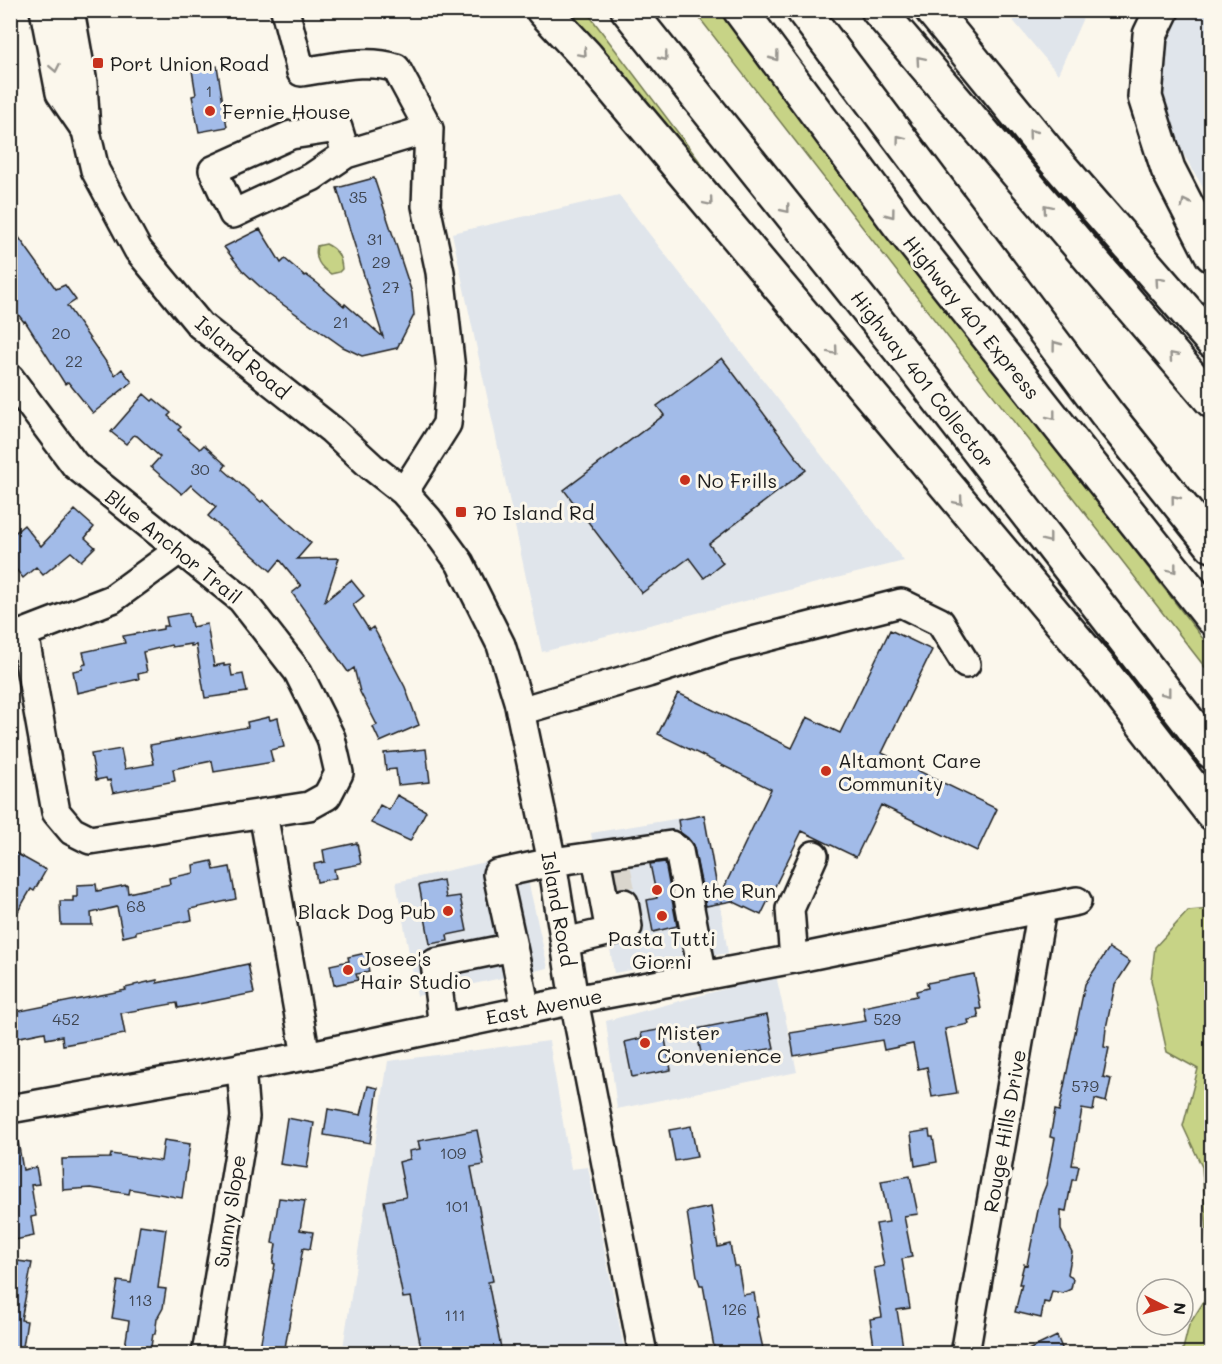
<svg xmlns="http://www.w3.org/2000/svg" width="1222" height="1364" font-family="Mali,sans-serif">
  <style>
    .built { fill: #e0e5eb }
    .green { fill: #c7d386; stroke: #727851; stroke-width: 1.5 }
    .building { fill: #a2bbe8; stroke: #1c1c1c; stroke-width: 1.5 }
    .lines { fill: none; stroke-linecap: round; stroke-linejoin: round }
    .minor-tunnel { stroke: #dad6cd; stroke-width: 27; stroke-dasharray: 27 14; stroke-linecap: butt }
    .minor-casing { stroke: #1c1c1c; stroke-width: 32 }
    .highway-casing { stroke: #1c1c1c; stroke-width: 38 }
    .minor { stroke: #fbf7ec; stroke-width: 27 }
    .highway { stroke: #fbf7ec; stroke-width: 33 }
    .oneway { stroke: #97948e }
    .poi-dot { fill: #c8321e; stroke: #fbf7ec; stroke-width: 2 }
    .labels { text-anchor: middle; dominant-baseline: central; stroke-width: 6; stroke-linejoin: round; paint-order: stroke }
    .number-label { font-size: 16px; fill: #3e444f }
    .poi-label { font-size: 20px; fill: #1c1c1c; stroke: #fbf7ec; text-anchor: start }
    .street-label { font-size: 20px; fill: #1c1c1c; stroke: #fbf7ec }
  </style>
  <rect width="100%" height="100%" fill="#fbf7ec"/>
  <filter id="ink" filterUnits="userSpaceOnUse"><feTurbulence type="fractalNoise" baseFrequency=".0167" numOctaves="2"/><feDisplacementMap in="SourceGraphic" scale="12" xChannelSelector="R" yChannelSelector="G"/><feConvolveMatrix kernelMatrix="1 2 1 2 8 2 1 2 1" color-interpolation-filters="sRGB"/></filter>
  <g filter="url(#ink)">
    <path class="built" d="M1005,11H1086L1058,74Z
      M1182,11H1211V201L1175,140L1159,92L1165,39Z
      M619,195L904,561L542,652L452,233Z
      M705,814L728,953L614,973L591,833Z
      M522,854L548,968L417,996L396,882Z
      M776,975L797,1072L617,1109L606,1021Z
      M549,1041L571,1169L588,1167L625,1353L342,1354L388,1061Z"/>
    <path class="green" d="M558,11H586L772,257Z
      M694,11H723L912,262L1211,649V675Z
      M326,244C337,249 341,256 342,269L339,272L331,274C320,267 314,259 317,246Z
      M1211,909V1353H1182L1189,1325L1211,1290L1202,1167L1183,1126L1198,1069L1167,1052L1151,980L1155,947L1188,911Z"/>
    <path class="building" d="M217,66L227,127L199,132L192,96L196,95L192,70Z
      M374,178L412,293L414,315L397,348L362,356L343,347L268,294L242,270L224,247L260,229L281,263L285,259L305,276L306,275L317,283L344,306L345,304L383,337L337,188Z
      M10,225L56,289L65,285L76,300L67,306L115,375L122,369L132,382L93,413L68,382L65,384L25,321L24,322L10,304Z
      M722,358L806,470L709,544L723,563L704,578L689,558L642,593L564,490L664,415L657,406Z
      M144,394L152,401L154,399L171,413L168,416L181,427L178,430L200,449L204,445L226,465L223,469L261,502L263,500L311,543L297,559L339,558L325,601L351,580L364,596L353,605L369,630L373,627L377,634L405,687L419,725L380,742L373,727L377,725L360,692L354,668L348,672L292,593L301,586L280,560L271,571L208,516L216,507L191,485L182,494L151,467L160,457L137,436L134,435L126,444L111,432Z
      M75,510L94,527L85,538L95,547L81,561L71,552L43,575L36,567L23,578L10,562V537L24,525L41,546Z
      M189,613L192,627L207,624L214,666L224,664V666L230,665L232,676L243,674L247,692L205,698L196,645L191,646V644L172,647L171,645L143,652L147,672L138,674L139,679L77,693L73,671L83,669L82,665L86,664L83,652L125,643L123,636L163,629V626H168L166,617Z
      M890,630L932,650L882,753L997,809L977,851L881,805L856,857L802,831L761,915L732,901L706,906L694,848L688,838L680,832L678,820L704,815L719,898L771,789L658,734L678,693L792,748L807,717L840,733Z
      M269,717L270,720L278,718L284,747L270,750L273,762L214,772L212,761L173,769L175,781L113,793L110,780L107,781L106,778L96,780L91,754L121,749L125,769L154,764L150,745L248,727L247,722Z
      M426,749L430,782L398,785L396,769L386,770L384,753Z
      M397,795L426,811L410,841L371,823L380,805L389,810Z
      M357,843L361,864L334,869L336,878L317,882L314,864L325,862L323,850Z
      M10,850L46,870L34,891L31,889L10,925Z
      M212,861L214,870L230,867L236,899L190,909L192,920L136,931V934L123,937L117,907L91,913L92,925H61L60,901H73V897H77V885L96,884L97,891L127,885L128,893L170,884L169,878L194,873L193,865Z
      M665,862L677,926L653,932L647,900L657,898L650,864Z
      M443,880L446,898L460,896L467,931L447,935L448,941L430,944L419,885Z
      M1109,948L1130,962L1115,985L1106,1028L1104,1047L1109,1048L1103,1077L1111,1079L1106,1102L1095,1099L1093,1111L1082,1109L1072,1165L1079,1166L1076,1180H1072L1066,1211L1061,1210V1230L1072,1252L1068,1274L1073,1279L1071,1289L1063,1293L1052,1291L1049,1303L1044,1302L1041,1318L1015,1312L1022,1284H1019L1024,1264L1027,1265L1040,1200L1046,1185L1055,1138L1050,1137L1055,1110L1059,1111L1085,984Z
      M366,953L369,972L356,974L358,980L334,985L330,965L349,961L348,957Z
      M248,964L254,993L178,1008L177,1003L121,1013L125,1034L63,1045L62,1036L46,1039L45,1032L10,1039V1013L126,990L125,988L134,986V985L157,980V983Z
      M974,974L981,1009H977L979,1018L968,1020L969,1024L945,1029L957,1093L932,1097L927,1067L918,1069L913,1044L884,1050L882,1040L794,1056L790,1033L866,1021L863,1007L917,996L916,991L928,988L927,983Z
      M767,1015L774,1048L703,1062L696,1029Z
      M663,1029L671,1070L632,1077L625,1042L642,1038L641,1033Z
      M368,1086L378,1088L370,1143L324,1135L328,1109L361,1115Z
      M287,1118L314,1123L307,1168L280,1164Z
      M691,1126L697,1157L675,1161L669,1130Z
      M477,1130L484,1165L471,1167L493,1281L488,1282L502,1353H422L411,1297L403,1298L384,1201L406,1197L399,1162L410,1159L409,1151L420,1149L418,1141Z
      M929,1130L930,1137H933L937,1162L915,1166L911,1133Z
      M164,1140L190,1144L182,1198L130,1189L129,1194L91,1188L63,1190L62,1159L110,1158L111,1154L161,1161Z
      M10,1141H18L23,1170L36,1167L39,1184L31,1185L36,1216L31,1217L34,1236L10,1241Z
      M910,1176L918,1214L904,1216L912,1257L902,1259L910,1308L897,1310L904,1353H875L870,1319L882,1317L874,1268L884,1266L876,1224L889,1222L881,1181Z
      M279,1198L305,1201L300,1230L313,1232L310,1249L303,1248L284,1353H259L275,1264L273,1263L276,1244L272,1243Z
      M711,1207L718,1247L730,1244L734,1266H738L743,1295L754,1293L758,1317H756L764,1353H715L703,1285H700L697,1276L687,1212Z
      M140,1225L166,1229L158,1288L166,1289L163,1308L157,1319L155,1334H153L150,1353H124L129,1321L112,1318L118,1281L131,1283Z
      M10,1260L32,1263L21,1320L27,1321L22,1353H10Z
      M1057,1336L1064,1353H1022Z"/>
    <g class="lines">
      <path class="minor-tunnel" d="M616,863L624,903"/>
      <g class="minor-casing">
        <path id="minor" d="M44,10L60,93L86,131
          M70,10L83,83L86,131L95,170L138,250L200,325L332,430L371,466L404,492L428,519L460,563L501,645L518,701L552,862L574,1000L643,1354
          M285,10L301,72C332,68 366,58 396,68L429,129
          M346,154L338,128L291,135L213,170L233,214L312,177L346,154L429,129
          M10,378L75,465L241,599L298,672L331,738L339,773L327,796L309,806L90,840L72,831L56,812L24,633
          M404,492L447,424L451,370L440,272L426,206L429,129
          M10,636L24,633L112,599L179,550
          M520,711L648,673L725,648L901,603L940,622L966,664
          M263,813L306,1056
          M596,857L610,932
          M565,942L628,927L624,903
          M513,947L497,874L552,862L671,845L679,851L703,976
          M794,959L790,909L814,855
          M443,1027L435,963L513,947L526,1010
          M10,1109L306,1056L574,1000L794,959L1077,901
          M206,1354L245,1117L241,1067
          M965,1354L1042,909"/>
      </g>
      <g class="highway-casing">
        <path id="highway" d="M543,10L586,56L1103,672L1212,813
          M628,10L913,366L1212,752
          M740,10L898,223L1212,618
          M803,10L1107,414L1212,545
          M878,10L1212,401
          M932,10L1052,157L1212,341
          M1162,10L1150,35L1145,97L1168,169L1212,255"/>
      </g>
      <use href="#minor" class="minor"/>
      <use href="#highway" class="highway"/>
    </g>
    <defs><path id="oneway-chevron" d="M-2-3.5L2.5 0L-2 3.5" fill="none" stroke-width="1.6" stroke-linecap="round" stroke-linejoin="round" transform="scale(1.5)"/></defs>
    <g class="oneway">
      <use href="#oneway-chevron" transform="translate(583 53) rotate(47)"/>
      <use href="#oneway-chevron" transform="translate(664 57) rotate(51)"/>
      <use href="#oneway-chevron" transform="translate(775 57) rotate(53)"/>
      <use href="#oneway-chevron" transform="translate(920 60) rotate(-131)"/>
      <use href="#oneway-chevron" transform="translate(55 68) rotate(79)"/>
      <use href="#oneway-chevron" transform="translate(1032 133) rotate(-129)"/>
      <use href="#oneway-chevron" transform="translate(900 139) rotate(-127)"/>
      <use href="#oneway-chevron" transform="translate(709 202) rotate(50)"/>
      <use href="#oneway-chevron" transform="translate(1185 203) rotate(-117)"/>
      <use href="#oneway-chevron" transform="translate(1047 208) rotate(-131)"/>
      <use href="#oneway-chevron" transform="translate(786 209) rotate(51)"/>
      <use href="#oneway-chevron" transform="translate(891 214) rotate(53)"/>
      <use href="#oneway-chevron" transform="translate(1159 281) rotate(-131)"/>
      <use href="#oneway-chevron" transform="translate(1056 345) rotate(-127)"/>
      <use href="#oneway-chevron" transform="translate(834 351) rotate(50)"/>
      <use href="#oneway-chevron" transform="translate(1173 356) rotate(-131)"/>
      <use href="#oneway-chevron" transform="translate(1052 416) rotate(52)"/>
      <use href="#oneway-chevron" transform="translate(1175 499) rotate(-129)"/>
      <use href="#oneway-chevron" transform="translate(959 501) rotate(50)"/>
      <use href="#oneway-chevron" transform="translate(1048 539) rotate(52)"/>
      <use href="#oneway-chevron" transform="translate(1173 569) rotate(52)"/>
      <use href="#oneway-chevron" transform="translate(1167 693) rotate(52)"/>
    </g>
  </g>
  <g class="poi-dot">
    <rect x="92" y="57" width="12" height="12" rx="3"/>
    <circle cx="210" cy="111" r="6"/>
    <circle cx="685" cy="480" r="6"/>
    <rect x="455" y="506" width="12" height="12" rx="3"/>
    <circle cx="826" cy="771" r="6"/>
    <circle cx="657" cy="890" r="6"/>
    <circle cx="448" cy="911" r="6"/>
    <circle cx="662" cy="916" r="6"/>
    <circle cx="348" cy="970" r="6"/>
    <circle cx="645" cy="1043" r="6"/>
  </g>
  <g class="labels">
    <g class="number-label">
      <text x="209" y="90">1</text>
      <text x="358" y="196">35</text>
      <text x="375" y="238">31</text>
      <text x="381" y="261">29</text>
      <text x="391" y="286">27</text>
      <text x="341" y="321">21</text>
      <text x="61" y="332">20</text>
      <text x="74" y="360">22</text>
      <text x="200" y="468">30</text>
      <text x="136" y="905">68</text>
      <text x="66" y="1018">452</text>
      <text x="887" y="1018">529</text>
      <text x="1085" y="1085">579</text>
      <text x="453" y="1152">109</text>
      <text x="457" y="1205">101</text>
      <text x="140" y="1299">113</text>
      <text x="734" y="1308">126</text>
      <text x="455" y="1314">111</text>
    </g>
    <g class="poi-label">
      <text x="110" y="63">Port Union Road</text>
      <text x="222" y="111">Fernie House</text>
      <text x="697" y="480">No Frills</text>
      <text x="473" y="512">70 Island Rd</text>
      <text x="838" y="760">Altamont Care<tspan x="838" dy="23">Community</tspan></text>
      <text x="669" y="890">On the Run</text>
      <text x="436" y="911" text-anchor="end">Black Dog Pub</text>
      <text x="662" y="938" text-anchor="middle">Pasta Tutti<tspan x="662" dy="23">Giorni</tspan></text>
      <text x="360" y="958">Josee's<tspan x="360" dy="23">Hair Studio</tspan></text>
      <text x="657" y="1032">Mister<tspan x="657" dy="23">Convenience</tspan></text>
    </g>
    <g class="street-label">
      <text transform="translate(972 317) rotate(51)">Highway 401 Express</text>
      <text transform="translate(243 357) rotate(40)">Island Road</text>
      <text transform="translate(923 379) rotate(52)">Highway 401 Collector</text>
      <text transform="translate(174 546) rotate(39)">Blue Anchor Trail</text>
      <text transform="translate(559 909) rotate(80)">Island Road</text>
      <text transform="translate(544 1006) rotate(-11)">East Avenue</text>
      <text transform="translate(1004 1131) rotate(-80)">Rouge Hills Drive</text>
      <text transform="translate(229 1211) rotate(-81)">Sunny Slope</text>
    </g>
  </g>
  <rect width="1222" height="1364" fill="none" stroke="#fbf7ec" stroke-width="36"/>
  <rect x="18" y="18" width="1186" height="1328" fill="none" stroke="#1c1c1c" stroke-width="2" filter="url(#ink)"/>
  <g transform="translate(1165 1307) rotate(96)"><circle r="28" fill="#fbf7ec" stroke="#a29f99" stroke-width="1.5"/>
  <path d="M0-4.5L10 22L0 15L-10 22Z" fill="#c8321e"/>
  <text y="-9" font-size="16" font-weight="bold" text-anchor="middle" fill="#1c1c1c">N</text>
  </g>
</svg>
